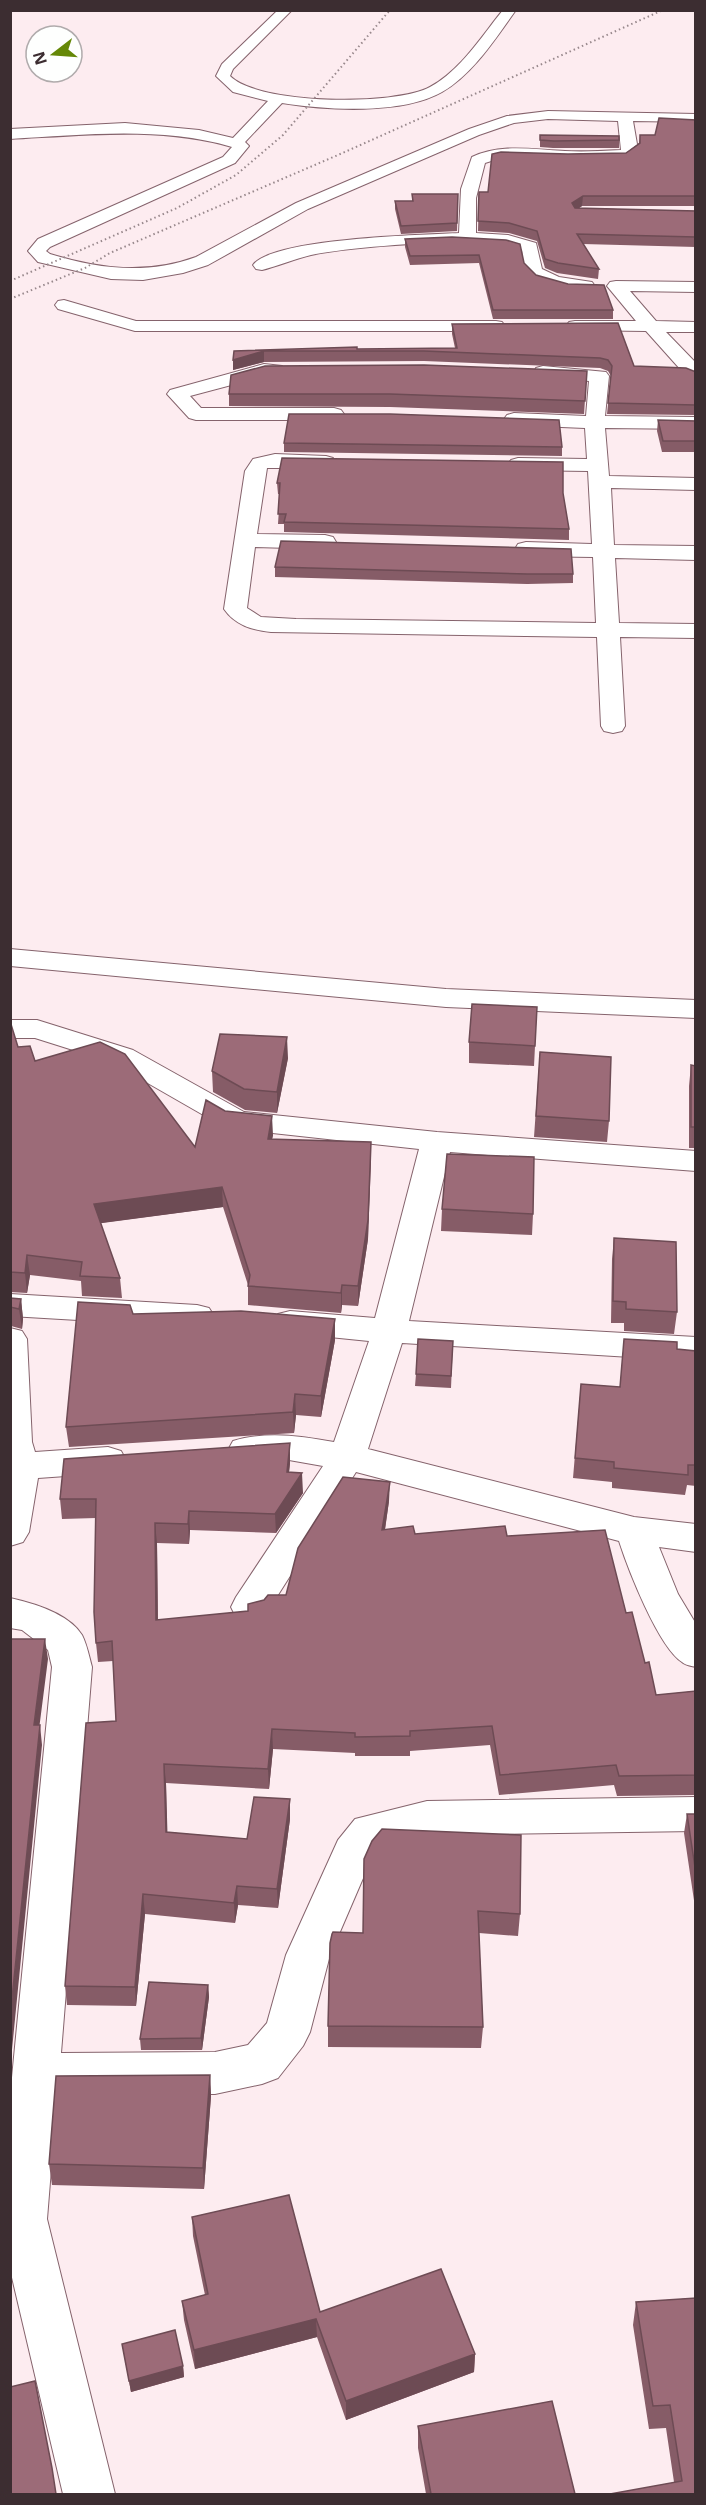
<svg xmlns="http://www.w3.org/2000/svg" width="706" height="2505" font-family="'Open Sans',sans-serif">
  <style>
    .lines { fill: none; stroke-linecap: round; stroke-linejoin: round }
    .minor-casing { stroke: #85636c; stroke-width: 2 }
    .minor { fill: #fff; fill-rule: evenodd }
    .rail { stroke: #98888c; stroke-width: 2; stroke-dasharray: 1.5 3; stroke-linecap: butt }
    .wall { fill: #865c67 }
    .shaded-wall { fill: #6d4b54 }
    .building { fill: #9c6b78; stroke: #6d4b54; stroke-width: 1.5 }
  </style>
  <rect width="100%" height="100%" fill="#fdecf0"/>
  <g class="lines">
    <g class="minor-casing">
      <path id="minor" d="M278,10H292L233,69L230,76C259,105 395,106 430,87C461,70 481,37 503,10H516C495,39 473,74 442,92C402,115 326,110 282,103L245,142L249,146L235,163L50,247L46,251L50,254C99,269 147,275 196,257L296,203L469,129L507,116L548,111L696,114V122L633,121L638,150L630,158L625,160L568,161L501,158L485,163L476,198V233L508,235L536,243L542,269L559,277L592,282L595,286L592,290C573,295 535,288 525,269C522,263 523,256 522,250C492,234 347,247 311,255C294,259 278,266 262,270L256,269L253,265C273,238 423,235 459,233L461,189L472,157C501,143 534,150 565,151C583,152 602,151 621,150L618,121L548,119L514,123L479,135L308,209L208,265L183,273L143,280L111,279L38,262L28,251L38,239L223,157L232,147C160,126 84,135 10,139V129L125,123L199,130L233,138L268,101L233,92L216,76L222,64Z
        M616,281L696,282V292L630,291L656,321L696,322V332H666L696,363V381L689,379L646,331L569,330L566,326L569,322L575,321H636L607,286L610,282Z
        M64,300L136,321H496L502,322L505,326L502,330L496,331H135L58,309L55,305L58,301Z
        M264,364L282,366L284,370L282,374L265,376L190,396L201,408H334L341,410L344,414L341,418L334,420H196L189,418L167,394L170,390Z
        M543,366L606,372L609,376L605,416L696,417V429L605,428L609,476L696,478V490L611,488L614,545L696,546V560L615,558L619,623L696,624V638L620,637L625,726L622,731L613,733L604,731L601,726L597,637L271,632C252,630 235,625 224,609L245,471L253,459L275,454L326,456L333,458L336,462L333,466L326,468H267L257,534L325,535L333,537L336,542L333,547L325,549L255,547L247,608L261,617L296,619L596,623L593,557L526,556L518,554L515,549L518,544L526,542L592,544L588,471L518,470L511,468L508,464L511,460L518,458L587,459L585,428L514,425L507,423L504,419L507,415L514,413L586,416L589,381L536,376L534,372L536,368Z
        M10,949L446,989L696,1000V1018L446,1007L10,966Z
        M10,1020H37L133,1050L244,1112L437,1132L696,1151V1171L450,1152L409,1321L696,1337V1361L402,1343L368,1449L634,1517L696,1524V1552L659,1547L678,1594L696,1624V1667C692,1666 685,1665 682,1662C658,1646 628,1569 619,1541L356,1472L264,1617L250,1622L236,1617L231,1607L236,1597L323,1466L289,1460L246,1463L233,1459L228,1450L233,1441C267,1431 300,1436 334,1442L369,1341L290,1333L278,1330L273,1322L278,1314L290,1311L375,1318L419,1149L226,1128L111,1062L35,1038H10Z
        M10,1294L197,1305L209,1308L214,1316L209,1324L197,1327L10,1316Z
        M10,1328L22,1331L27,1339L32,1442L35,1452L108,1447L121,1451L126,1460L121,1469L108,1473L38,1478L29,1532L23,1542L10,1546Z
        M10,1598C33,1603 69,1614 82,1635C87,1645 89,1656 92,1667L61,2053L215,2052L248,2045L267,2023L286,1955L338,1840L355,1819L427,1801L696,1797V1831L427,1835L383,1845L370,1862L330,1955L310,2032L303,2046L278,2078L262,2084L215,2094L57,2095L47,2219L115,2494H63L10,2269V2098L52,1667L48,1650L22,1630L10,1628Z"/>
    </g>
    <use href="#minor" class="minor"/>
    <path class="rail" d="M10,281L177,208L236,175L283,135L390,10
      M10,299L85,268L110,253L338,155L663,10"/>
  </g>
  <path class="wall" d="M696,120V206H582L579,208L696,211V247L583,244L599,269L598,279L557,273L545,268L537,241L509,233L478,231L479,192H488L568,154L626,153L639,143L640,135H655Z
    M540,135L619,140V148H553L540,147Z
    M412,194H458L457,231L401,234L395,209V201H412Z
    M405,239L524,263L536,275L613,310V319H493L479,263L410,265L405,247Z
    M618,323L634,366L696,372V415L607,414L611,376L608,371L600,368L424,361L264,362L233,370L234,351L455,348L452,334V324Z
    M587,371L584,414L390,407L229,406V394Z
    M658,420L696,421V456L695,452H662L657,431Z
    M284,443L562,447V456L284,452Z
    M277,483L563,493L569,529V540L284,532V524H278L280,494H278Z
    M275,567L573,574V583L527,584L275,577Z
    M10,1021L18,1047L35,1061L195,1147L225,1111L273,1135L272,1139L371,1161L368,1239L358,1306L342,1305L341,1313L248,1305V1285L223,1207L100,1223L120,1278L122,1298L82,1296L81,1281L30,1275L27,1293L10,1292Z
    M469,1042L535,1046L534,1066L469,1063Z
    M540,1052L609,1121L607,1142L534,1137Z
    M288,1058L277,1113L245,1110L213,1092L212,1071Z
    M691,1065L696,1066V1148H689V1086Z
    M442,1209L533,1214L532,1235L441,1231Z
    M614,1238L677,1312L674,1334L624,1331V1323H611L612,1259Z
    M10,1298L21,1299L23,1319L22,1329L11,1326Z
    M133,1314L335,1319V1340L321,1417L296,1415L294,1433L69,1447L66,1427Z
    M453,1341L451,1388L415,1386L416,1374Z
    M677,1349L696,1351V1486L687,1485L685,1495L612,1488V1482L573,1478L581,1384L619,1387Z
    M290,1463L289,1472L303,1493L276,1533L190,1530L189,1544L157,1543L158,1620L248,1611L286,1595L389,1501L385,1530L415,1534L507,1536L626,1613L645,1663L656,1695L696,1691V1795L617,1796L614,1785L499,1795L490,1745L410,1751V1756H355V1753L273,1749L269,1789L166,1783L167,1832L247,1839L290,1819L278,1908L238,1905L235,1923L145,1914L136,2006L67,2005L65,1986L116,1721L113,1661L98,1662L96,1643V1518L62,1519L60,1499Z
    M687,1814H696V1914L684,1833Z
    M364,1859L520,1914L518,1936L479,1933L483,2027L481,2048L328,2047V2026L363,1933Z
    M208,1985L209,1997L202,2050H141L140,2039Z
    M210,2075L211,2096L204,2189L52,2185L49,2164Z
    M192,2217L320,2312L475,2354L474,2372L346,2420L317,2337L195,2369L184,2320L182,2301L205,2295L193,2236Z
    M696,2298V2494L674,2482L666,2428L649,2429L633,2325L636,2302Z
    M122,2344L183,2366L184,2377L131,2392Z
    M418,2426L575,2494H426L418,2448Z"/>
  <path class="shaded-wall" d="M583,196L582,206L572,213V203Z
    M264,351V362L233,370V360Z
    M287,1037L288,1058L277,1113V1092Z
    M272,1116L273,1135L268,1158V1139Z
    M371,1142L368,1239L358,1306V1286Z
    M222,1187L223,1207L95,1224L94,1204Z
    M27,1255L30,1275L27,1293L25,1273Z
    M342,1285V1305L341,1313V1293Z
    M21,1299L23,1319L22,1329L19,1309Z
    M335,1319V1340L321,1417V1396Z
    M295,1394L296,1415L294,1433L293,1412Z
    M290,1443V1463L287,1491V1472Z
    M302,1473L303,1493L276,1533L275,1514Z
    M390,1482L389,1501L382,1549V1530Z
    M189,1511L190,1530L189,1544L188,1524Z
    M155,1523L157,1543L158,1639L156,1620Z
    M45,1639L48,1659L37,1745L34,1725Z
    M40,1725L42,1745L10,2070V2018Z
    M272,1729L273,1749L269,1789L268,1769Z
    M164,1764L166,1783L168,1851L166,1832Z
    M290,1799V1819L278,1908L277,1889Z
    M237,1886L238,1905L235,1923L234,1903Z
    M143,1894L145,1914L136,2006L135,1987Z
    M208,1985L209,1997L202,2050L201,2038Z
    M210,2075L211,2096L204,2189L203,2168Z
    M316,2319L317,2337L195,2369L194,2350Z
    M475,2354L474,2372L346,2420V2401Z
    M183,2366L184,2377L131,2392L129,2381Z"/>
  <path class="building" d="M659,118L696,120V196H583L572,203L575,208L696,211V237L577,234L599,269L558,263L545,259L537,231L509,223L478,221L479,192H488L492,154L501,152L568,154L626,153L640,143V135H655Z
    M540,135L619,136V140L554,141L540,140Z
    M412,194H458L457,223L401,226L395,201H413Z
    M452,237L506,240L520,244L524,263L536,275L568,284L604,285L613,310H493L479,255L410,256L405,239Z
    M618,323L634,366L686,368L696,372V405L608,403L612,366L608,360L600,358L424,351H264L233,360L234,351L357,347V349L457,348L452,324Z
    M424,365L587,371L585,401L390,394H229L231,375L265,366Z
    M289,414H390L559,420L562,447L284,443Z
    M658,420L696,421V441H663Z
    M282,458L563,462V493L569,529L284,522L286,514H278L280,483H277Z
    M281,541L571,549L573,574H527L275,567Z
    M472,1004L537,1007L535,1046L469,1042Z
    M10,1021L18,1047L30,1046L35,1061L100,1042L125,1054L195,1147L206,1100L225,1111L272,1116L268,1139L371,1142L368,1220L358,1286L342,1285L341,1293L248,1286L250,1275L222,1187L94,1204L120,1278L80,1276L82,1262L27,1255L25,1273L10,1272Z
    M220,1034L287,1037L277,1092L244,1089L212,1071Z
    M540,1052L611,1057L609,1121L536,1116Z
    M691,1065L696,1066V1127H691Z
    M447,1154L534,1157L533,1214L442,1209Z
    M614,1238L676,1242L677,1312L626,1309V1302L613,1301Z
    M10,1298L21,1299L19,1309L10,1307Z
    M78,1302L130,1305L133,1314L241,1311L335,1319L321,1396L295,1394L293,1412L66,1427Z
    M418,1339L453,1341L451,1376L416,1374Z
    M624,1339L677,1342V1349L696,1351V1465H688V1475L614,1468V1462L575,1458L581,1384L620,1387Z
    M290,1443L287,1472L302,1473L275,1514L189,1511L188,1524L155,1523L156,1620L248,1611V1604L264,1600L268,1595H286L298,1548L343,1477L390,1482L382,1530L413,1526L415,1534L505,1526L507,1536L605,1530L626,1613L632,1612L645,1663L649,1662L656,1695L696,1691V1775L619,1776L616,1765L500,1775L492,1726L410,1731V1736L355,1737V1733L272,1729L268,1769L164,1764L166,1832L247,1839L254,1797L290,1799L277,1889L237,1886L234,1903L143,1894L135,1987L65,1986L86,1723L116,1721L112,1641L96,1643L94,1612L96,1499H60L64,1459Z
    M10,1639H45L34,1725H40L10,2018Z
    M687,1814H696V1874Z
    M382,1829L521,1835L520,1914L478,1911L483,2027L328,2026L330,1943L332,1934L333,1932L363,1933L364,1859L372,1841Z
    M149,1982L208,1985L201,2038L140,2039Z
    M210,2075L203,2168L49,2164L56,2076Z
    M289,2195L320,2312L441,2269L475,2354L346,2401L316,2319L194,2350L182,2301L208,2294L192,2217Z
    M696,2298V2494H610L682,2481L670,2405L653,2406L636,2302Z
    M175,2330L183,2366L129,2381L122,2344Z
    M35,2381L52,2468L56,2494H10V2387Z
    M552,2401L575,2494H431L418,2426Z"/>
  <rect width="706" height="2505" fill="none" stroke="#3c2d31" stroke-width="24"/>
  <g transform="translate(54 54) rotate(253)"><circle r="28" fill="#fefffe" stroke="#b0abac" stroke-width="1.5"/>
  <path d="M0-4.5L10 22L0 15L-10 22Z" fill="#658807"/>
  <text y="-9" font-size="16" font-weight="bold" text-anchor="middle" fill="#3c2d31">N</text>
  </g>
</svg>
